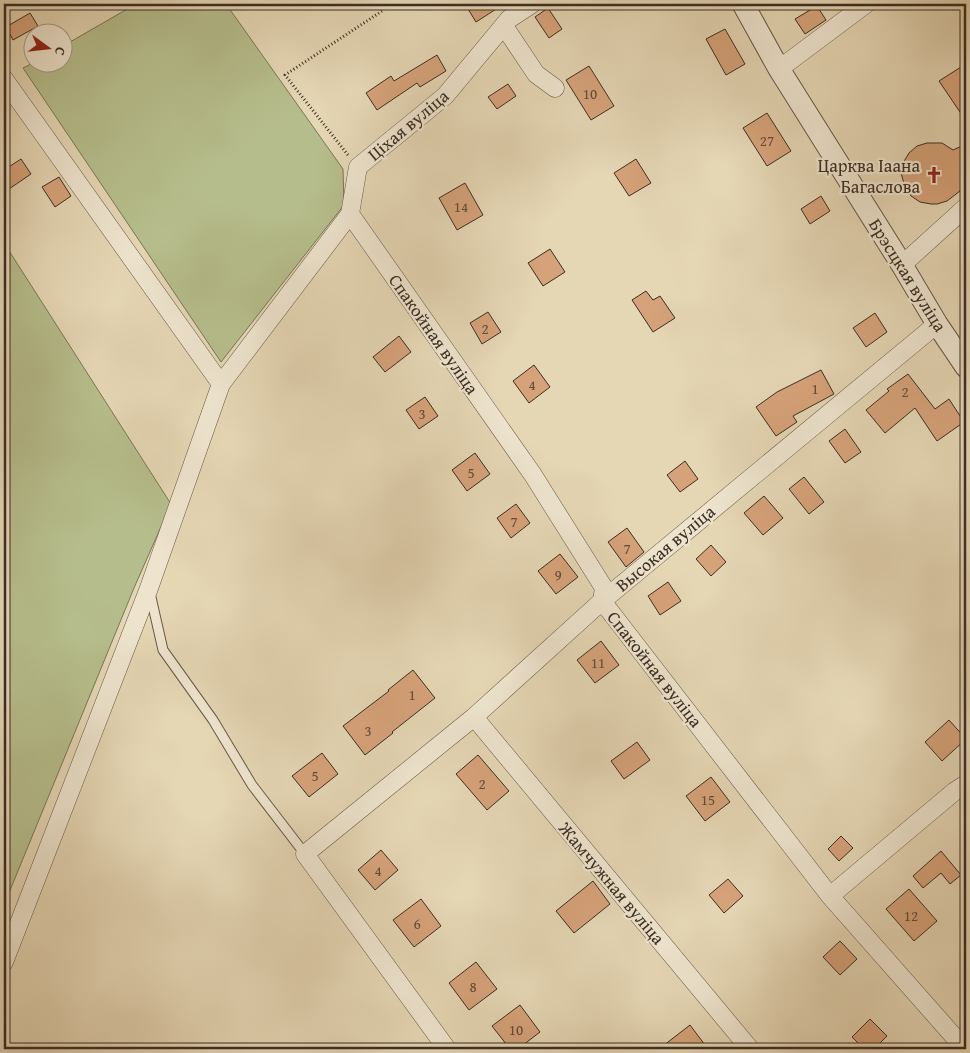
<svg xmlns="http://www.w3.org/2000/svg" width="970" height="1053" font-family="'Gentium Book Plus',serif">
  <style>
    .green { fill: #b6bd8c; stroke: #787658 }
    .building { fill: #d6a279; stroke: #3b2e24 }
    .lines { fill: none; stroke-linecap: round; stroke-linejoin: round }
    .service-casing { stroke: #665848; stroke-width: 11 }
    .minor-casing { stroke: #665848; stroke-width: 19 }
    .tertiary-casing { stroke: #665848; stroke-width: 23 }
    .path { stroke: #3b2e24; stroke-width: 3; stroke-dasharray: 1 2.5; stroke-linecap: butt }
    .service { stroke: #eee4ce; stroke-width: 9 }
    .minor { stroke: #eee4ce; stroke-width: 18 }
    .tertiary { stroke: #eee4ce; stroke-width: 21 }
    .labels { text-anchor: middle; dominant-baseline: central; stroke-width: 4.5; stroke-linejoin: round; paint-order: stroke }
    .number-label { font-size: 15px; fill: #624b39 }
    .street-label { font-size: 18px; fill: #3b2e24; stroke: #eee4ce }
    .poi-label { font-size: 18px; fill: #3b2e24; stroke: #eee4ce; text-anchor: end }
  </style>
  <rect width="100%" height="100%" fill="#e5d6b4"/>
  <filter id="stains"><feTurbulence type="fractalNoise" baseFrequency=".004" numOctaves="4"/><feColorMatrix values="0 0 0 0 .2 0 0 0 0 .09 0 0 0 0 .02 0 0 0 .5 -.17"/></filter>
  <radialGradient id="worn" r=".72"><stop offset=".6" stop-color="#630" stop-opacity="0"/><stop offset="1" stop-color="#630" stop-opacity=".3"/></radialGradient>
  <path class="green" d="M136,4H226L343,169L344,205L221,362L23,68L33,63L62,62L63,46Z
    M4,243L171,504L134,588L4,905Z"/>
  <path class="building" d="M465,4H504L476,22Z
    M817,6L826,20L805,34L795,19Z
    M548,8L562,29L549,38L535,17Z
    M30,13L38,26L13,40L6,27Z
    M725,29L745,64L726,75L706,39Z
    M437,55L446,71L420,87L417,83L377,110L366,93L391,76L394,81Z
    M589,66L614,106L591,120L566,80Z
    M961,67L966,75V121L939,81Z
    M508,84L516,96L497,109L488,97Z
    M767,113L791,151L767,166L743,128Z
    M927,143H942L953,150L966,144V177L964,178L960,191L947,201L937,204H931L920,202L911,196L905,187L901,173L903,163L909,153L917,146Z
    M21,159L31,174L9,189L4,181V170Z
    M636,159L651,183L629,196L614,173Z
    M59,177L71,196L55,207L42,187Z
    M465,183L483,215L457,230L439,198Z
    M821,196L830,211L810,224L801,209Z
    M550,249L565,272L543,286L528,263Z
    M646,291L653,300L660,296L675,318L653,332L632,300Z
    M488,312L501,332L482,344L470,323Z
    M875,313L887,332L866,347L853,328Z
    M399,336L411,352L385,372L373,357Z
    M534,365L550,387L529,403L513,381Z
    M821,370L834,394L793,416L797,422L776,436L756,407L777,392Z
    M908,374L935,409L949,399L964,422L937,441L915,408L885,433L866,410L889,391L887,389Z
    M425,397L438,416L419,429L406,410Z
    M845,429L861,452L845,463L829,441Z
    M475,453L490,474L467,491L452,470Z
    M685,461L698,479L680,492L667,475Z
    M804,477L824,502L809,514L789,489Z
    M764,496L783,518L763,535L744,513Z
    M516,504L530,523L511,538L497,518Z
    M627,528L644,552L626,567L608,542Z
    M711,545L726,562L711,576L696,559Z
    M560,554L578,577L556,594L538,571Z
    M668,582L681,601L660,615L648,596Z
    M601,641L619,665L595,683L577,660Z
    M413,670L435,698L392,732L393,733L365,755L343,726L389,691L388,690Z
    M949,720L966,739L942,761L925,742Z
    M637,742L650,760L624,779L611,761Z
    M322,753L338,774L309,797L292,776Z
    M478,755L509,791L487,810L456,774Z
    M711,777L730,802L705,821L686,796Z
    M841,836L853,848L839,861L828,849Z
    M381,850L398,870L375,890L358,870Z
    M941,851L961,875L950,884L941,873L923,888L913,876Z
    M728,879L743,896L724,913L709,895Z
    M593,881L610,904L574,933L556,911Z
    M909,889L937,921L914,941L886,909Z
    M421,899L441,926L414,947L393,920Z
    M840,941L857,959L840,975L823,957Z
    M476,962L497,989L469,1010L449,983Z
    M520,1005L540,1032L518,1049H510L492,1026Z
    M870,1019L887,1036L874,1049H864L852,1037Z
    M690,1025L708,1049H659Z"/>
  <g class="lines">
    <g class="service-casing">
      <path id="service" d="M150,593L163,650L213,720L252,785L305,854"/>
    </g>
    <g class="minor-casing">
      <path id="minor" d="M504,26L536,74L555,88
        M779,69L866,4
        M4,79L221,384
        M350,214L533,475L604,588L602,601L830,896L965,1049
        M902,265L966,207
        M474,717L750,1049
        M830,896L955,791L966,784
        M4,962L149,588L221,384L350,214L358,167L445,96L509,19L532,4
        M447,1049L305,854L474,717L602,601L937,324"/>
    </g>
    <g class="tertiary-casing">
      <path id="tertiary" d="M743,4L779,69L902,265L937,324L966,367"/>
    </g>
    <path class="path" d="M348,155L285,75L382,11"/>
    <use href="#service" class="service"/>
    <use href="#minor" class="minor"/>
    <use href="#tertiary" class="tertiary"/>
  </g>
  <defs>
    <g id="church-bare" transform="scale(1.35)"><path d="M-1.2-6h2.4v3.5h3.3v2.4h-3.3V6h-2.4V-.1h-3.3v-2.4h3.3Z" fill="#8f2418" stroke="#eee4ce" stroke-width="2.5" paint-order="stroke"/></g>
  </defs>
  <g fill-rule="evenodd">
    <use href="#church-bare" x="934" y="175"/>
  </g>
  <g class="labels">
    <g class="number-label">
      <text x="590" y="93">10</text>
      <text x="767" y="140">27</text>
      <text x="461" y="206">14</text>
      <text x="485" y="328">2</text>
      <text x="532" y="384">4</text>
      <text x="815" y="388">1</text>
      <text x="905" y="391">2</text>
      <text x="422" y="413">3</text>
      <text x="471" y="472">5</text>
      <text x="514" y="521">7</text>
      <text x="627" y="548">7</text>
      <text x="558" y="574">9</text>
      <text x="598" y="662">11</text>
      <text x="412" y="694">1</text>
      <text x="368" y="730">3</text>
      <text x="315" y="775">5</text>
      <text x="482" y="783">2</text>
      <text x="708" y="799">15</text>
      <text x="378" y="870">4</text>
      <text x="911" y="915">12</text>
      <text x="417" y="923">6</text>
      <text x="473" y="986">8</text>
      <text x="516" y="1029">10</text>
    </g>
    <g class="street-label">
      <text transform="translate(408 125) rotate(-40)">Ціхая вуліца</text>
      <text transform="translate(908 275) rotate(58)">Брэсцкая вуліца</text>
      <text transform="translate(434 334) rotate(55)">Спакойная вуліца</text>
      <text transform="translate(665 548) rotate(-40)">Высокая вуліца</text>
      <text transform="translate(655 669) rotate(52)">Спакойная вуліца</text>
      <text transform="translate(612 883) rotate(50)">Жамчужная вуліца</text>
    </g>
    <g class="poi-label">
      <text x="920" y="165">Царква Іаана<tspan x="920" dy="21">Багаслова</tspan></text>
    </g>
  </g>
  <rect width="970" height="1053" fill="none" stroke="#e5d6b4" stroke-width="20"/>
  <rect x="5" y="5" width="960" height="1043" fill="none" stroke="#3b2e24" stroke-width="2.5"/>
  <rect x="10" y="10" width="950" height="1033" fill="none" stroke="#3b2e24"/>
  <g transform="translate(48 48) rotate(105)"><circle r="24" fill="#eee4ce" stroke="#a69b8a"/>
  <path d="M0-4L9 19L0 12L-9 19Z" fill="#8f2418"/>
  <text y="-8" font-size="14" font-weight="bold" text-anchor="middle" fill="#3b2e24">С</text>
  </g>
  <rect width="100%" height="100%" filter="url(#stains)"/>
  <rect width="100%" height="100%" fill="url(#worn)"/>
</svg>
